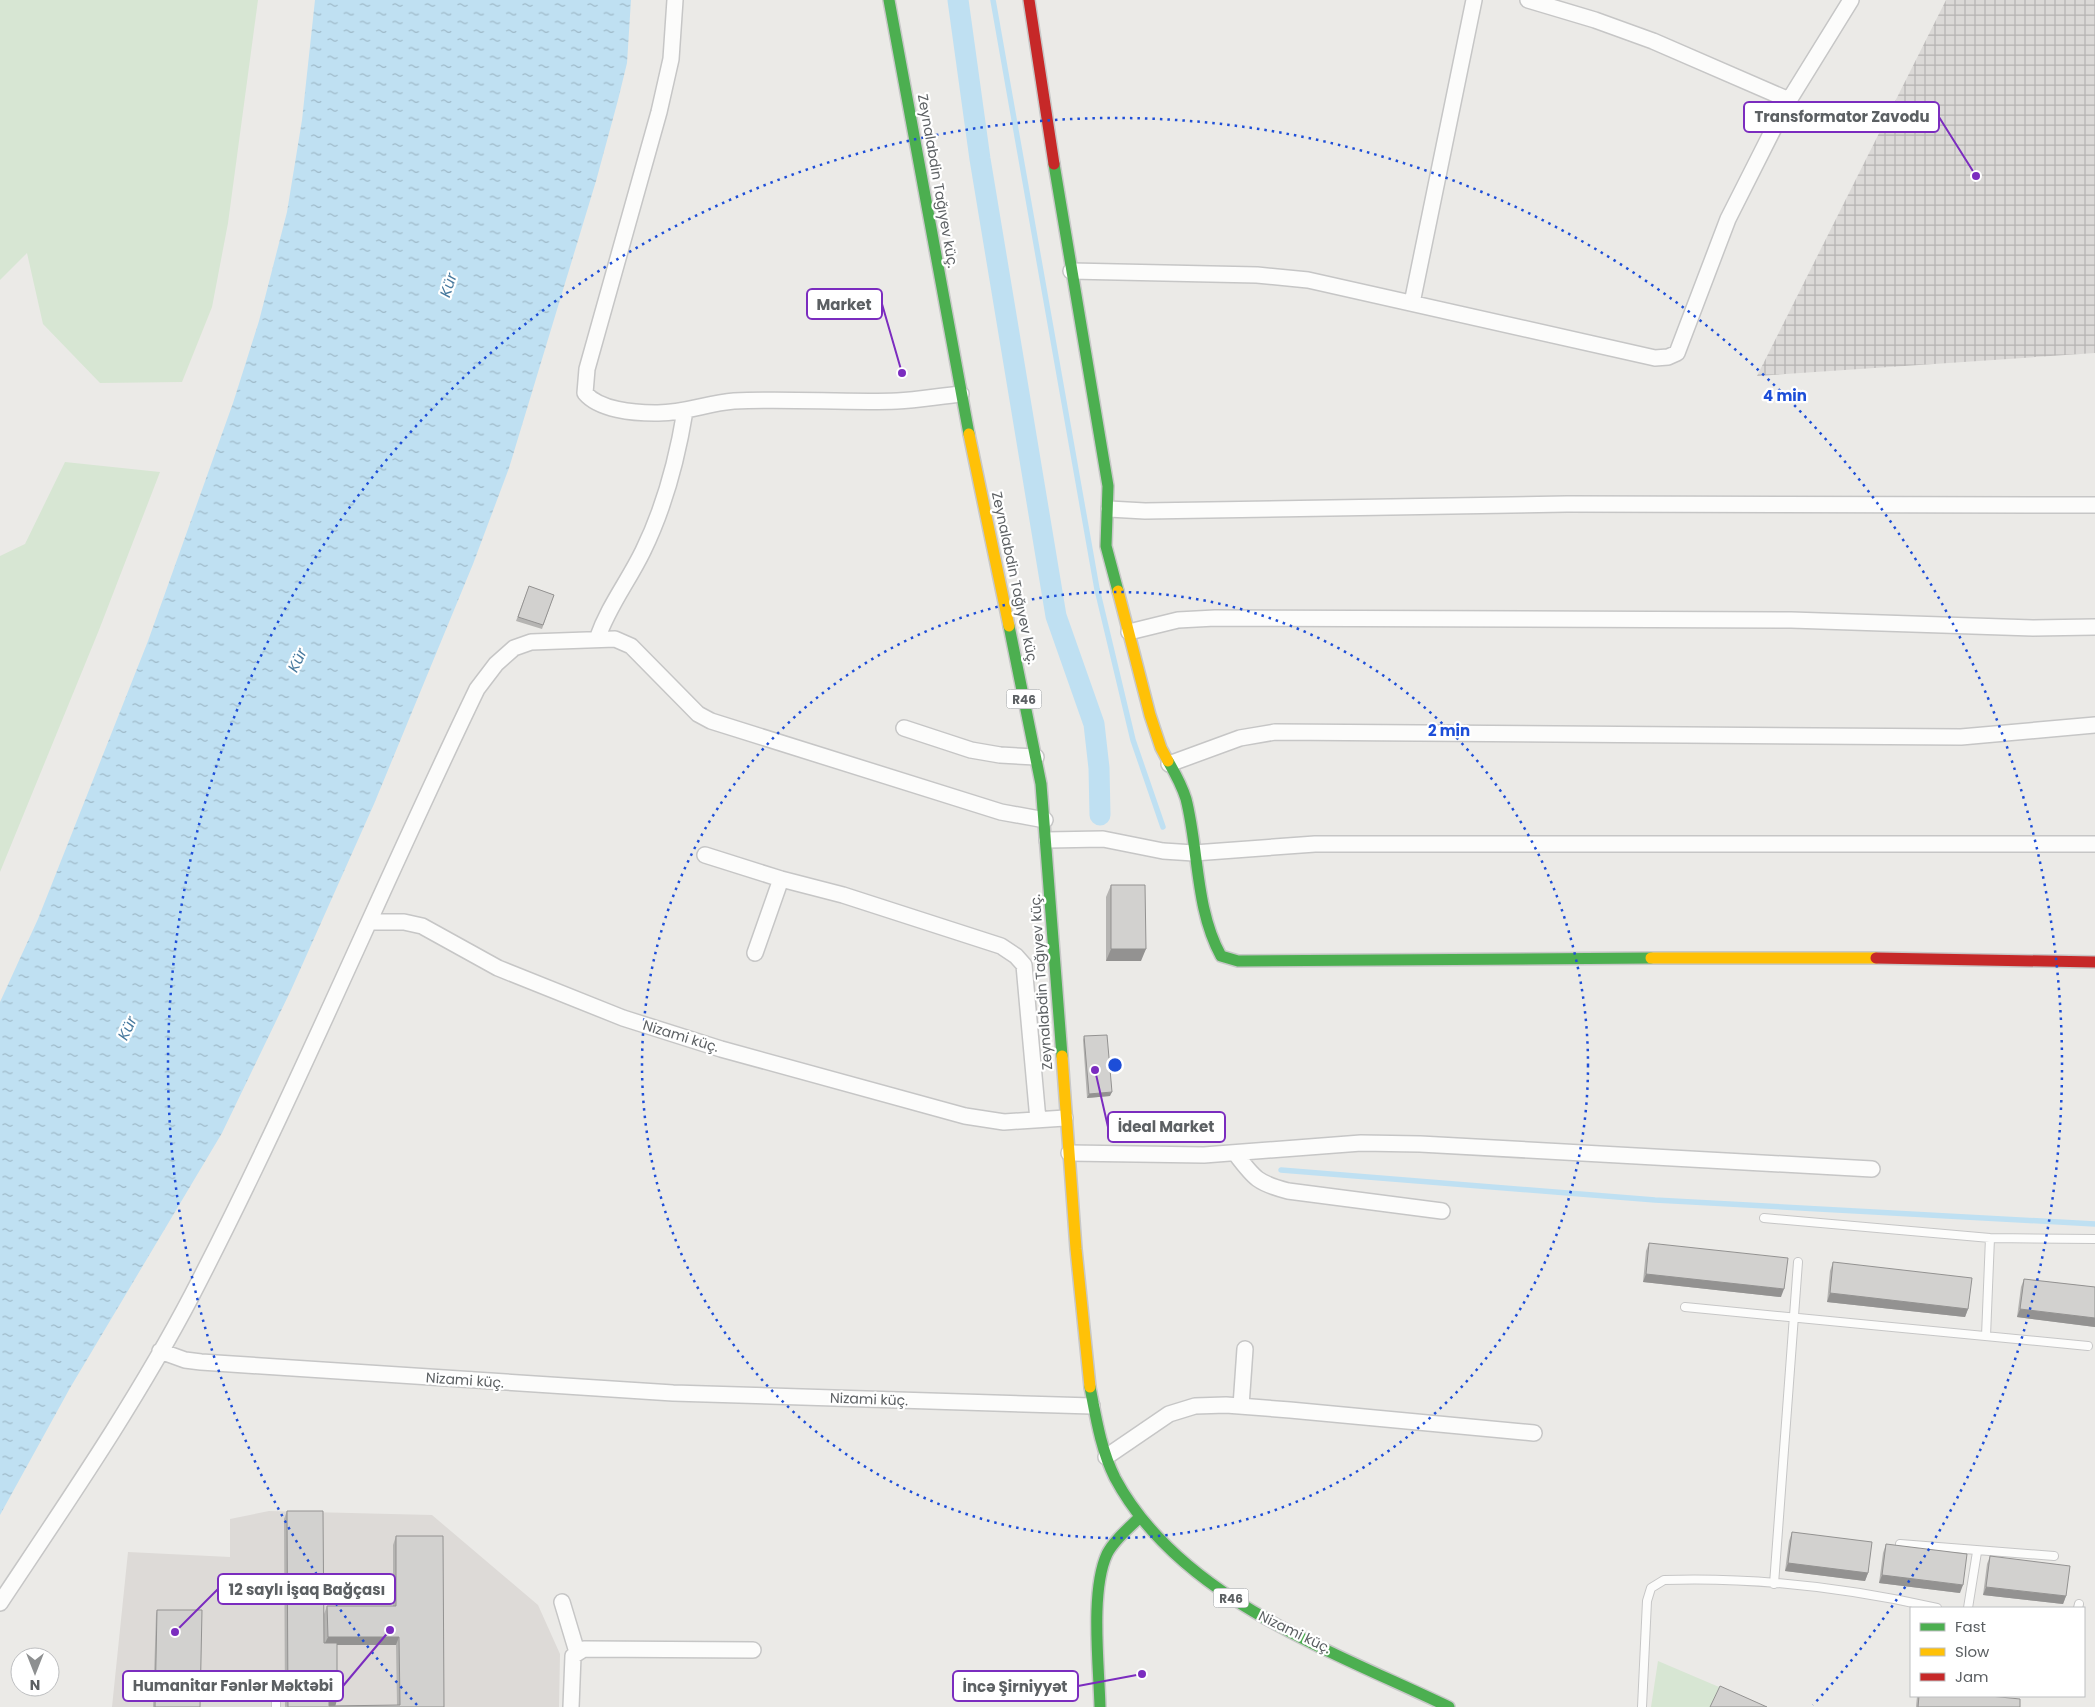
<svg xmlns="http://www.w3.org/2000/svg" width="2095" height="1707" font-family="Poppins,sans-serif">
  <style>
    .industrial { fill: url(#industrial-grid) }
    .education { fill: #dddad7 }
    .grass { fill: #d7e6d3 }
    .water { fill: url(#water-ripples) }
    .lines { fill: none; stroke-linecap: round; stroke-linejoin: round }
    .stream { stroke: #bfe0f2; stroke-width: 5.5 }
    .canal { stroke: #bfe0f2; stroke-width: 21 }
    .lane-casing { stroke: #c6c6c6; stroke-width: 10 }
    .street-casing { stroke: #c6c6c6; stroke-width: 18 }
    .fast-casing { stroke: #c8c8c8; stroke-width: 14 }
    .slow-casing { stroke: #c8c8c8; stroke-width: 14 }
    .jam-casing { stroke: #c8c8c8; stroke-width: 14 }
    .lane { stroke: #fcfcfb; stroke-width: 8 }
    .street { stroke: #fcfcfb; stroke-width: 15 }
    .fast { stroke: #4caf50; stroke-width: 11 }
    .slow { stroke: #ffc107; stroke-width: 11 }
    .jam { stroke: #c62828; stroke-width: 11 }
    .wall { fill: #b5b4b2; fill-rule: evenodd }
    .shaded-wall { fill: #939291 }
    .building { fill: #d2d1cf; stroke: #939291 }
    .ring { fill: none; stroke: #1d4ed8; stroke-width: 2.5; stroke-dasharray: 2.5 5 }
    .labels { text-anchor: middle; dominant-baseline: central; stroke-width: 4.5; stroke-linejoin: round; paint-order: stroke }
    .shield { fill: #fff; stroke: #8d9092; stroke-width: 1 }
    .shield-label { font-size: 12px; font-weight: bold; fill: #5c6063 }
    .street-label { font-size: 14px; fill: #5c6063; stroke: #fff }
    .water-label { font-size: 15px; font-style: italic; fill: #47799e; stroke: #fff }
    .centre { fill: #1d4ed8; stroke: #fff; stroke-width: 2.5 }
    .ring-label { font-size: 15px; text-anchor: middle; font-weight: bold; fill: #1d4ed8; stroke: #fff; stroke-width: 4.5; stroke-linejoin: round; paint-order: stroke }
    .leader { fill: none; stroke: #7b2cbf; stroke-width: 2 }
    .callout-dot { fill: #7b2cbf; stroke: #fff; stroke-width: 2 }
    .callout { fill: #fff; stroke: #7b2cbf; stroke-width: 2 }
    .callout-label { font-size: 15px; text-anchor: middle; font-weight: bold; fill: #5c6063 }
  </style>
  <defs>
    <pattern id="industrial-grid" width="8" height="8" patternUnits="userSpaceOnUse" patternTransform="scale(1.25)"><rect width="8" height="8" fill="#dbd9d7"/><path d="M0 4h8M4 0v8" fill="none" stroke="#b5b3b2"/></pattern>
    <pattern id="water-ripples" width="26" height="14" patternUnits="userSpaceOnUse" patternTransform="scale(1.25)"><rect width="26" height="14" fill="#bfe0f2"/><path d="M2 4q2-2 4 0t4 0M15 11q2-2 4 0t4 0" fill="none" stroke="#9eb9c8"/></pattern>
  </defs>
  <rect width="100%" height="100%" fill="#ebeae7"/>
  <path class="industrial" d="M1946,0H2095V353L1757,376Z"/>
  <path class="education" d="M269,1511L432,1515L538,1605L560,1654L559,1707H112L128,1552L230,1557V1519Z"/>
  <path class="grass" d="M0,0H258L228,223L212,307L182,382L100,383L43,324L27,253L0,280Z
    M65,462L160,472L99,630L0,872V556L25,544Z
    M1658,1661L1766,1707H1651Z"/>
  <path class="water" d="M315,0H631L627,63L618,100L596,181L509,468L473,564L374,804L291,990L222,1133L70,1388L0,1515V1002L38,919L148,641L233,403L259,321L287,212L302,120Z"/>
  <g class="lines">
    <path class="stream" d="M993,0L1097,589L1133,740L1163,827
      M1281,1170L1655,1200L2095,1224"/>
    <path class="canal" d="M958,0L980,159L1056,616L1094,724L1099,768L1100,815"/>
    <g class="lane-casing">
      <path id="lane" d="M1764,1218L1990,1238L2095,1239
        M1685,1307L2088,1346
        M1986,1336L1990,1238
        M1900,1544L2054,1556
        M1774,1584L1798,1262
        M1968,1608L1977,1552
        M2078,1608L2079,1604
        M276,1690V1707
        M1642,1707L1647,1601L1651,1588L1664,1580C1755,1577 1848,1588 1937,1608"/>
    </g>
    <g class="street-casing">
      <path id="street" d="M675,0L671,59L659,112L587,369L585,393C599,410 634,413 655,413C683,414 707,403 734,401C788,398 843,403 897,401C918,400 940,396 961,394
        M1528,0L1595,20L1653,41L1789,100
        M1071,271L1257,275L1308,280L1655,358L1668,357L1677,353L1728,219L1783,110L1851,0
        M1412,303L1474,0
        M1109,509L1145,511L1567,504L2095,505
        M1129,632L1178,620L1215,618L1791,620L2033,628L2095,627
        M597,639C609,605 628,582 643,551C665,506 677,460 685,411
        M904,728L971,750L1000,755L1036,757
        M1169,764L1240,738L1275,732L1961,737L2095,725
        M1047,840L1103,839L1163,851L1194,853L1315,844H2095
        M705,855L781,879L843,895L1001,946L1016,956L1024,965L1038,1120
        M369,922H404L422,926L498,968L623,1018L721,1049L965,1116L1004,1122L1065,1118
        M755,953L781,879
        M1069,1153L1204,1155L1361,1143L1420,1144L1872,1169
        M1235,1153C1254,1178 1257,1183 1288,1191L1442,1211
        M160,1351L185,1360L201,1362L673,1393L1092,1406
        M1241,1406L1245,1349
        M1106,1457L1169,1414L1195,1406L1226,1405L1290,1410L1534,1433
        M562,1602L577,1652
        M0,1603C67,1502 136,1402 192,1295C295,1096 380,890 477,689L496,664L514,648L531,642L615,639L631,646L698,714L711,721L1001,812L1045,820
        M571,1707L573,1656L584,1649L753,1650"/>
    </g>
    <g class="fast-casing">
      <path id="fast" d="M889,0L969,434
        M1054,164L1108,486L1106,546L1118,591
        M1009,626L1041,784L1062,1056
        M1168,761C1175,773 1182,786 1186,799C1199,850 1195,909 1221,956L1238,961L1651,958
        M1090,1387C1096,1418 1101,1450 1115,1478C1179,1598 1332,1651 1449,1707
        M1100,1707C1099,1666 1090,1591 1107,1554C1114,1540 1129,1528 1140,1517"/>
    </g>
    <g class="slow-casing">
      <path id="slow" d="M969,434L1009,626
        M1118,591L1150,715L1161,748L1168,761
        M1651,958H1876
        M1062,1056L1076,1249L1090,1387"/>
    </g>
    <g class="jam-casing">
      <path id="jam" d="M1029,0L1054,164
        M1876,958L2095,962"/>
    </g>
    <use href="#lane" class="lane"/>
    <use href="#street" class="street"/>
    <use href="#fast" class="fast"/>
    <use href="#slow" class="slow"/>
    <use href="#jam" class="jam"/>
  </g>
  <path class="wall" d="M529,586L554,595L542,629L516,621Z
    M1111,885L1141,961H1106V897Z
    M1084,1036L1110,1096L1087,1098L1083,1040Z
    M1649,1243L1781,1297L1643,1282L1646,1251Z
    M1833,1262L1968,1309L1965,1317L1827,1302L1830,1271Z
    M2024,1279L2095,1287V1327L2017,1317L2021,1287Z
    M287,1511L324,1614L327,1606H393V1545L396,1536L444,1707H285L284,1519ZM337,1645H396L397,1705L335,1706Z
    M1792,1532L1868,1573L1865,1581L1785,1571L1789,1541Z
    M1886,1544L1960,1593L1879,1583L1883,1553Z
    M1990,1556L2066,1596L2063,1604L1983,1595L1987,1564Z
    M157,1610L200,1707H153L156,1614Z
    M1917,1696H1990L2020,1707H1916Z"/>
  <path class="shaded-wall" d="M1111,949H1146L1141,961H1106Z
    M1112,1092L1110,1096L1087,1098L1089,1094Z
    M1646,1274L1784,1289L1781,1297L1643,1282Z
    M1830,1293L1968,1309L1965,1317L1827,1302Z
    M2020,1309L2095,1318V1327L2017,1317Z
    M1788,1563L1868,1573L1865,1581L1785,1571Z
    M1882,1575L1963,1585L1960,1593L1879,1583Z
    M1986,1587L2066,1596L2063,1604L1983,1595Z
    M328,1637H399L396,1645H324Z
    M329,1700H337L335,1707H326Z"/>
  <path class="building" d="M529,586L554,595L543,625L518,617Z
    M1111,885H1145L1146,949H1111Z
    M1107,1035L1112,1092L1089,1094L1084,1036Z
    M1649,1243L1788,1258L1784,1289L1646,1274Z
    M1833,1262L1972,1278L1968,1309L1830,1293Z
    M2024,1279L2095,1287V1318L2020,1309Z
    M287,1511H323L324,1643H337V1700H329V1706L400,1705L399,1637H328L327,1606H396V1536H443L444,1707H288Z
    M1792,1532L1872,1542L1868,1573L1788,1563Z
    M1886,1544L1967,1554L1963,1585L1882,1575Z
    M1990,1556L2070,1566L2066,1596L1986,1587Z
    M157,1610H202L200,1707H155Z
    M1720,1686L1767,1707H1710Z
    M1919,1696H1990L2020,1699V1707H1918Z"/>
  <g class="ring">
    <circle cx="1115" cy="1065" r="473"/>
    <path d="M417 1705A947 947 0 1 1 1813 1705"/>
  </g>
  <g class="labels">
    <g class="shield">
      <rect x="1006.5" y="689.5" width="35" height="19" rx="4"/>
      <rect x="1213.5" y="1588.5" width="35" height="19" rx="4"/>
    </g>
    <g class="shield-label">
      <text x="1024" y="699">R46</text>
      <text x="1231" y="1598">R46</text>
    </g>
    <g class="street-label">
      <text transform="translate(938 181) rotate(80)">Zeynalabdin Tağıyev küç.</text>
      <text transform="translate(1015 578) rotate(78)">Zeynalabdin Tağıyev küç.</text>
      <text transform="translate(1041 982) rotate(-94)">Zeynalabdin Tağıyev küç.</text>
      <text transform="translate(681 1036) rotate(17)">Nizami küç.</text>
      <text transform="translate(465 1380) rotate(4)">Nizami küç.</text>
      <text transform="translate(869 1399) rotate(2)">Nizami küç.</text>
      <text transform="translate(1295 1632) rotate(26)">Nizami küç.</text>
    </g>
    <g class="water-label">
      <text transform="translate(448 285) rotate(-72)">Kür</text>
      <text transform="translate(297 660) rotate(-65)">Kür</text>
      <text transform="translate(127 1028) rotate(-65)">Kür</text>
    </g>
  </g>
  <circle cx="1115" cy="1065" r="8" class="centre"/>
  <g class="ring-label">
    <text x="1785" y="401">4 min</text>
    <text x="1449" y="736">2 min</text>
  </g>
  <path class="leader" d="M1976 176L1939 117M902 373L882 304M1095 1070L1108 1127M175 1632L218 1589M390 1630L343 1686M1142 1674L1078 1686"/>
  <g class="callout-dot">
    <circle cx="1976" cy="176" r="5"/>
    <circle cx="902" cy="373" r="5"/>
    <circle cx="1095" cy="1070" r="5"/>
    <circle cx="175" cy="1632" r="5"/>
    <circle cx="390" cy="1630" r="5"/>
    <circle cx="1142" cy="1674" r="5"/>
  </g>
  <g class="callout">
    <rect x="1744" y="102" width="195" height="30" rx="5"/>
    <rect x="807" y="289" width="75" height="30" rx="5"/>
    <rect x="1108" y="1112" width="117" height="30" rx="5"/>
    <rect x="218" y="1574" width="177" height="30" rx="5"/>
    <rect x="123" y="1671" width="220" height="30" rx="5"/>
    <rect x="953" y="1671" width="125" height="30" rx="5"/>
  </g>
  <g class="callout-label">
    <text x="1842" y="122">Transformator Zavodu</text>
    <text x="844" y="310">Market</text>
    <text x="1166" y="1132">İdeal Market</text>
    <text x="307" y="1595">12 saylı İşaq Bağçası</text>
    <text x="233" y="1691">Humanitar Fənlər Məktəbi</text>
    <text x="1015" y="1692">İncə Şirniyyət</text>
  </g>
  <rect x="1910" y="1607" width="175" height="90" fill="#ffffff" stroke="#bebfc1"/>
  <rect x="1920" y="1623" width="25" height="8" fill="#4caf50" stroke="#bebfc1"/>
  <text x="1955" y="1632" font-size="15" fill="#5c6063">Fast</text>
  <rect x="1920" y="1648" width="25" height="8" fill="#ffc107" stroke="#bebfc1"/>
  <text x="1955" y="1657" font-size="15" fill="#5c6063">Slow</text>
  <rect x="1920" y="1673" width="25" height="8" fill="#c62828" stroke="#bebfc1"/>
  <text x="1955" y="1682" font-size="15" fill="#5c6063">Jam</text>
  <g transform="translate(35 1672) rotate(180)"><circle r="24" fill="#ffffff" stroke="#bebfc1"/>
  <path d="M0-4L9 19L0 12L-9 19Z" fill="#8e9091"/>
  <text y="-8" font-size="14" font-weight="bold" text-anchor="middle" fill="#5c6063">N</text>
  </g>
</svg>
